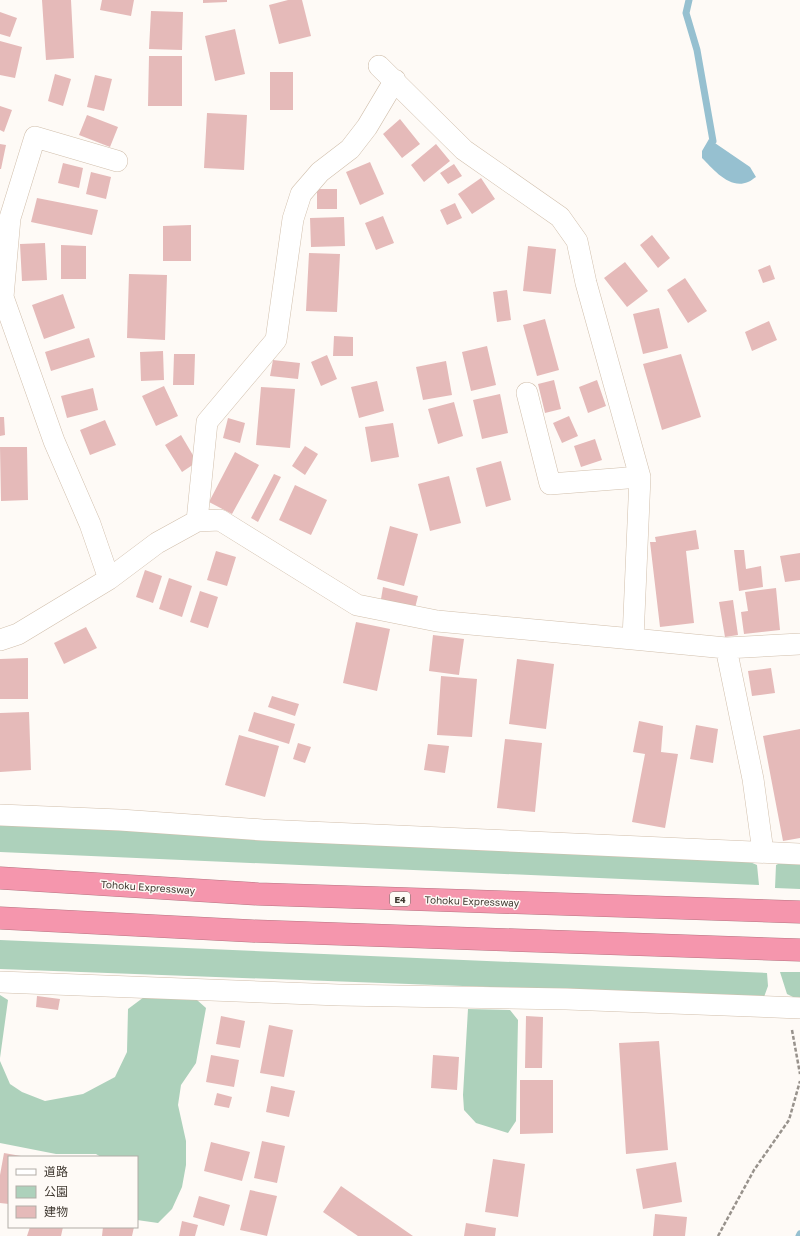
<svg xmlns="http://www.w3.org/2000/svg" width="800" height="1236" font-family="'Golos Text','Noto Sans JP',sans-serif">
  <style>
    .green { fill: #add1bb }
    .water { fill: #96c0d0 }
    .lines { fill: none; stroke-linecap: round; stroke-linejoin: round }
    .stream { stroke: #96c0d0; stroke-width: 7 }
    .building { fill: #e5bab9 }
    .street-casing { stroke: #d1bfac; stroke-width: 22 }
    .highway-casing { stroke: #b67582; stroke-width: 23 }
    .path { stroke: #98928c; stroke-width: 2.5; stroke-dasharray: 4 2; stroke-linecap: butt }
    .street { stroke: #fff; stroke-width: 21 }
    .highway { stroke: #f596ad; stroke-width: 22 }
    .labels { text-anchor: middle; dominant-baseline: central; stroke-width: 3; stroke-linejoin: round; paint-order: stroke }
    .shield { fill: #fefaf6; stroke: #79736c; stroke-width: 1 }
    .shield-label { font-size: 9px; font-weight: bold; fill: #403931 }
    .street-label { font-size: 10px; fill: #403931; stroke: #fefaf6 }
  </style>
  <rect width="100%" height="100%" fill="#fefaf6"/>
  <path class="green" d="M0,821L750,862L757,865L759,885L0,852Z
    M784,861H800V889L775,888L776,865Z
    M0,940L767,973L768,986L764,997L0,969Z
    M780,972H800V998H795L787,994Z
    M0,995L8,1000L0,1058Z
    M144,997L197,1000L206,1008L196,1063L181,1085L178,1105L186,1141V1165L182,1187L172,1209L158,1223L137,1220V1157H101L96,1154H56L0,1143V1061L10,1084L22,1092L45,1101L83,1094L115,1077L127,1052L128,1009Z
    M468,1009L510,1010L518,1020L516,1121L508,1133L476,1123L464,1110L463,1095Z"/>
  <path class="water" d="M709,139L750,167L756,177C754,178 751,181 748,182C730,190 713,169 702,158V151Z"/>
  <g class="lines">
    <path class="stream" d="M689,0L686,13L697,50L713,141
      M799,1236L800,1234"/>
  </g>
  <path class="building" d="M42,0H71L74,58L46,60Z
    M102,0H134L131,16L100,10Z
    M203,0H227V2L203,3Z
    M288,0H302L311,36L279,44L269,5Z
    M151,11L183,12L182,50L149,49Z
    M0,12L17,18L10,37L0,34Z
    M235,29L245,74L215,81L205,36Z
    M0,41L22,47L15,78L0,75Z
    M149,56H182V106H148Z
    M270,72H293V110H270Z
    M55,74L71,79L63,106L48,101Z
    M95,75L112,79L104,111L87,107Z
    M0,106L12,110L4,132L0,130Z
    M207,113L247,115L244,170L204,168Z
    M87,115L118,127L110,147L79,135Z
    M400,119L420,144L402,158L383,134Z
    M0,144L6,145L1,169H0Z
    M436,144L450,161L424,182L411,165Z
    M370,162L384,194L360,205L346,172Z
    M63,163L83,168L79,188L58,183Z
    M454,164L462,176L448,184L440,173Z
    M91,172L111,177L106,199L86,194Z
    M481,178L495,199L472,214L458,194Z
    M317,189H337V209H317Z
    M37,198L98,210L92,235L31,222Z
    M455,203L462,218L447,225L440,210Z
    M383,216L394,243L376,250L365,223Z
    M344,217L345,246L311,247L310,218Z
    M191,225V261H163V226Z
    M652,235L670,258L658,268L640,245Z
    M45,243L47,280L22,281L20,244Z
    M61,245L86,246V279H61Z
    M528,246L556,249L551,294L523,291Z
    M309,253L340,254L337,312L306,311Z
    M625,262L648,291L627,307L604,278Z
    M770,265L775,279L763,283L758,270Z
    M129,274L167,275L165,340L127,338Z
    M685,278L707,311L688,323L667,290Z
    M507,290L511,320L497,322L493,292Z
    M63,294L75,328L44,339L32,305Z
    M659,308L668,348L643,354L633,314Z
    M545,319L559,370L537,376L523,325Z
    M769,321L777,340L752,351L745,332Z
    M334,336L353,337V356H333Z
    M89,338L95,357L51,371L45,352Z
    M487,346L496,385L471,391L462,352Z
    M163,351L164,380L141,381L140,352Z
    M174,354H195L194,385H173Z
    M681,354L701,417L662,430L643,364Z
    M327,355L337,379L321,386L311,362Z
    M273,360L300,363L298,379L270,376Z
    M446,361L452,395L423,400L416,367Z
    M554,380L561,409L545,413L538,384Z
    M597,380L606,406L588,413L579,387Z
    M377,381L384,411L359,418L351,387Z
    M164,386L178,416L156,426L142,396Z
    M261,387L295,389L290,448L256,445Z
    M93,388L98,410L67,418L61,396Z
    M500,394L508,433L482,439L473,400Z
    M454,402L463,436L438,444L428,409Z
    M569,416L578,436L562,443L553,423Z
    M0,417H4L5,435L0,436Z
    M228,418L245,423L240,443L223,438Z
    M105,420L116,445L90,455L80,430Z
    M393,423L399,457L371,462L365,427Z
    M181,435L197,462L182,472L165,445Z
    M595,439L602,460L581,467L574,446Z
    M305,446L318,454L305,475L292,466Z
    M0,447H27L28,500L1,501Z
    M235,452L259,465L232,514L209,502Z
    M501,461L511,500L486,507L476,468Z
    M274,474L281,477L258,522L251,518Z
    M449,476L461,523L430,531L418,484Z
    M295,485L327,500L311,535L279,520Z
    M390,526L418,534L404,586L377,579Z
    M696,530L699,549L686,551L694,623L660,627L650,542H656L655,537Z
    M734,550H744L746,569L761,566L763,587L739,591Z
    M216,551L236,557L227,586L207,580Z
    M800,553V580L785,582L780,556Z
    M145,570L162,576L153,603L136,597Z
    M169,578L192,586L182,617L159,609Z
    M383,587L418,596L415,608L381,599Z
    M776,588L780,630L744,634L741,612L748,611L745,592Z
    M200,591L218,597L208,628L190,622Z
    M733,600L738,635L725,637L719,602Z
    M356,622L390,629L377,691L343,683Z
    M86,627L97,648L64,664L54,643Z
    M433,635L464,639L459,675L429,671Z
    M28,658V699H0V659Z
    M517,659L554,664L546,729L509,724Z
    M771,668L775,693L752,696L748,671Z
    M441,676L477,679L472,737L437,735Z
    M272,696L299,704L295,716L268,707Z
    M29,712L31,770L0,772V713Z
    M254,712L295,724L289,744L248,731Z
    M639,721L663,726L661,752L678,754L665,828L632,822L645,754L633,752Z
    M696,725L718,729L713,763L690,759Z
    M800,729V838L783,841L763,736Z
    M239,735L279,746L265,797L225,785Z
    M505,739L542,743L535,812L497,808Z
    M298,743L311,747L305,763L293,759Z
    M428,744L449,746L445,773L424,770Z
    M37,996L60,999L58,1010L36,1007Z
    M221,1016L245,1021L240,1048L216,1044Z
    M526,1016L543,1017L542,1068H525Z
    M269,1025L293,1030L284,1077L260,1073Z
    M659,1041L668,1150L626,1154L619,1043Z
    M211,1055L239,1060L234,1087L206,1082Z
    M433,1055L459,1057L457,1090L431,1088Z
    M520,1080H553V1133L520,1134Z
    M271,1086L295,1091L289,1117L266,1112Z
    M217,1093L232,1097L229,1108L214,1105Z
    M262,1141L285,1146L277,1183L254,1178Z
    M211,1142L250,1152L242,1181L204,1171Z
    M4,1153L21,1156L9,1157V1204L0,1203V1175Z
    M493,1159L525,1164L518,1217L485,1212Z
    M676,1162L682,1202L643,1209L636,1169Z
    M341,1186L413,1236H358L323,1212Z
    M250,1190L277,1196L267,1236L240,1230Z
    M199,1196L230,1205L224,1226L193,1217Z
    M655,1214L687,1217L685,1236H653Z
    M182,1221L198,1225L195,1236H179Z
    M466,1223L496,1228L495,1236H464Z
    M30,1227H63L61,1236H27Z
    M103,1227H134L132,1236H102Z"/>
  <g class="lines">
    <g class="street-casing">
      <path id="street" d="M379,66L464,150L560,217L577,241L586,283L640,477L633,639
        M0,294L3,297L54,441L90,524L109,579
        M3,297L10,218L35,137L117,161
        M527,393L550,484L640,477
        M197,521L207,422L276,340L293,219L301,194L320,172L350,149L367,127L395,80
        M0,640L18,634L109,579L157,543L197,521L220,520L357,605L437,621L633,639L726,648L800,644
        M726,648L753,779L763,852
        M0,815L120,820L263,830L800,854
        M0,982L339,995L566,999L800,1008"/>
    </g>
    <g class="highway-casing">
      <path id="highway" d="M0,878L258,894L800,912
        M0,918L252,931L800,950"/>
    </g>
    <path class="path" d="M792,1030L800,1074
      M718,1236L754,1170L789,1120L800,1081"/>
    <use href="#street" class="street"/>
    <use href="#highway" class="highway"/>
  </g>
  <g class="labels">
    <rect class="shield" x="390" y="892" width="20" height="14" rx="3"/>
    <g class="shield-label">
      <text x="400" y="899">E4</text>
    </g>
    <g class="street-label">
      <text transform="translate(148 887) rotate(4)">Tohoku Expressway</text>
      <text transform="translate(472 901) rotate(2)">Tohoku Expressway</text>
    </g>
  </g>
  <rect x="8" y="1156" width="130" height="72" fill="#fefaf6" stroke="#b2ada7"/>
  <rect x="16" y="1169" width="20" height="6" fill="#ffffff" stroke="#b2ada7"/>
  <text x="44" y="1176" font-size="12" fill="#403931">道路</text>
  <rect x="16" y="1186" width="20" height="12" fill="#add1bb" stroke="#b2ada7"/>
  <text x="44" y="1196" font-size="12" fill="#403931">公園</text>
  <rect x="16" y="1206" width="20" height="12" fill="#e5bab9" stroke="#b2ada7"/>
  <text x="44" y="1216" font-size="12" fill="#403931">建物</text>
</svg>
